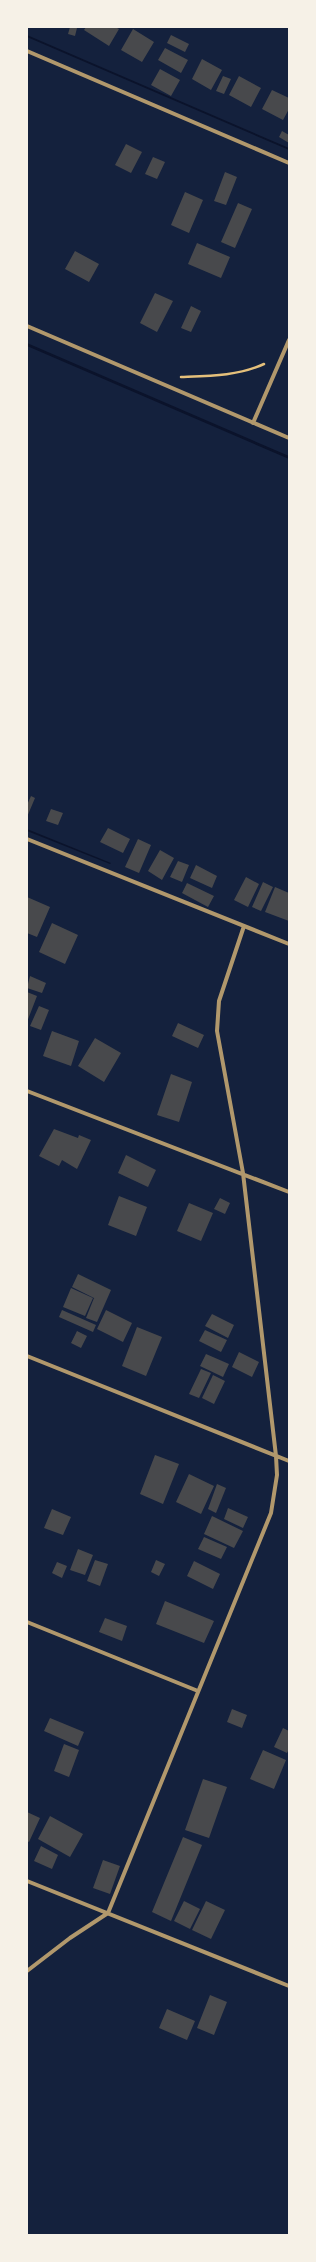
<svg xmlns="http://www.w3.org/2000/svg" width="316" height="2262" font-family="Jost,sans-serif">
  <style>
    .water { fill: #0b132b }
    .building { fill: #48494c }
    .lines { fill: none; stroke-linecap: round; stroke-linejoin: round }
    .path { stroke: #e5c07b; stroke-width: 2.5 }
    .minor { stroke: #b1986c; stroke-width: 4 }
  </style>
  <rect width="100%" height="100%" fill="#14213d"/>
  <path class="water" d="M27,35L289,148V150L27,37Z
    M27,343L289,456V459L27,346Z
    M27,829L111,863L110,864L27,831Z"/>
  <path class="building" d="M70,27L77,28L75,36L68,34Z
    M86,27H115L119,29L109,46L84,30Z
    M133,29L154,42L142,62L121,50Z
    M171,35L189,44L185,52L167,43Z
    M165,48L188,60L181,73L158,60Z
    M202,59L222,70L211,90L192,79Z
    M160,69L180,80L171,96L151,85Z
    M223,76L231,79L224,94L216,91Z
    M239,76L261,88L251,107L229,95Z
    M272,90L289,98V109L283,120L262,109Z
    M282,131L289,135V143L279,137Z
    M126,144L142,152L131,173L115,165Z
    M153,157L165,162L157,179L145,174Z
    M225,172L237,177L226,205L214,201Z
    M185,192L203,200L189,233L171,225Z
    M238,203L252,209L235,248L221,242Z
    M197,243L230,257L221,278L188,264Z
    M75,251L99,264L89,282L65,269Z
    M155,293L173,301L157,332L140,323Z
    M191,306L201,311L191,332L181,328Z
    M31,796L35,798L27,817V805Z
    M51,809L63,813L58,825L46,821Z
    M108,828L130,839L123,853L100,842Z
    M138,839L151,845L139,873L125,867Z
    M160,850L174,858L162,880L148,871Z
    M178,861L189,865L182,882L170,877Z
    M196,865L217,876L212,888L190,878Z
    M246,877L259,884L248,907L234,900Z
    M263,882L273,887L261,911L252,907Z
    M187,883L214,896L208,907L182,893Z
    M275,887L289,893V921L265,912Z
    M27,897L50,907L37,937L27,933Z
    M52,923L78,935L65,964L39,952Z
    M30,976L46,983L42,993L27,988Z
    M27,992L37,996L27,1022Z
    M39,1006L49,1010L41,1030L30,1026Z
    M178,1023L204,1035L198,1048L172,1036Z
    M52,1031L79,1041L71,1066L43,1056Z
    M95,1038L121,1053L104,1082L78,1066Z
    M171,1074L192,1082L179,1122L157,1115Z
    M54,1129L78,1138L79,1135L91,1140L77,1169L62,1160L59,1166L39,1156Z
    M126,1155L156,1170L148,1187L118,1173Z
    M119,1196L147,1207L136,1236L108,1225Z
    M220,1198L230,1203L225,1214L214,1209Z
    M189,1203L213,1213L201,1241L177,1231Z
    M78,1274L111,1290L97,1322L86,1318L94,1298L96,1299L72,1287Z
    M71,1288L93,1298L85,1316L63,1307Z
    M62,1310L96,1325L93,1332L59,1317Z
    M106,1310L132,1323L123,1342L97,1329Z
    M212,1314L234,1325L228,1338L205,1326Z
    M137,1327L162,1337L146,1376L122,1366Z
    M205,1330L227,1340L221,1352L199,1341Z
    M77,1331L87,1336L81,1348L71,1343Z
    M239,1352L259,1362L252,1377L232,1367Z
    M206,1354L229,1364L223,1377L200,1366Z
    M201,1369L211,1373L199,1398L189,1394Z
    M213,1375L225,1381L214,1404L202,1398Z
    M155,1455L179,1464L163,1504L140,1494Z
    M189,1474L214,1486L201,1514L176,1502Z
    M217,1484L226,1488L216,1513L208,1509Z
    M228,1508L248,1517L243,1528L224,1519Z
    M52,1509L71,1517L63,1535L44,1528Z
    M212,1516L243,1531L234,1548L204,1534Z
    M204,1537L227,1547L221,1559L198,1549Z
    M78,1549L93,1555L85,1575L70,1570Z
    M95,1560L108,1564L100,1586L87,1581Z
    M156,1560L165,1564L159,1576L151,1572Z
    M194,1561L220,1574L213,1589L187,1576Z
    M57,1562L67,1566L62,1578L52,1573Z
    M165,1601L214,1621L204,1643L156,1624Z
    M105,1618L127,1626L122,1641L99,1632Z
    M232,1709L247,1715L242,1728L227,1722Z
    M50,1718L84,1732L78,1746L44,1731Z
    M283,1728L289,1731V1749L287,1753L274,1747Z
    M64,1744L79,1750L69,1777L54,1771Z
    M263,1750L286,1760L274,1789L250,1779Z
    M203,1779L227,1787L209,1838L185,1830Z
    M27,1812L40,1818L29,1842L27,1841Z
    M50,1816L83,1834L70,1857L38,1839Z
    M183,1837L202,1845L171,1921L152,1912Z
    M41,1846L58,1855L52,1869L34,1861Z
    M103,1860L120,1866L110,1894L93,1888Z
    M184,1901L200,1909L190,1929L174,1921Z
    M206,1901L225,1910L211,1939L192,1930Z
    M210,1995L227,2002L214,2035L197,2028Z
    M167,2009L195,2021L187,2040L159,2028Z"/>
  <g class="lines">
    <path class="path" d="M181,377C209,376 238,376 264,364"/>
    <path class="minor" d="M27,51L289,163
      M27,326L289,438
      M253,423L289,340
      M27,839L289,944
      M27,1091L289,1192
      M27,1356L289,1461
      M27,1622L198,1691
      M27,1881L289,1986
      M27,1971L70,1938L108,1913L271,1513L277,1475L276,1456L243,1173L217,1031L219,1001L244,926"/>
  </g>
  <rect width="316" height="2262" fill="none" stroke="#f6f1e7" stroke-width="56"/>
</svg>
